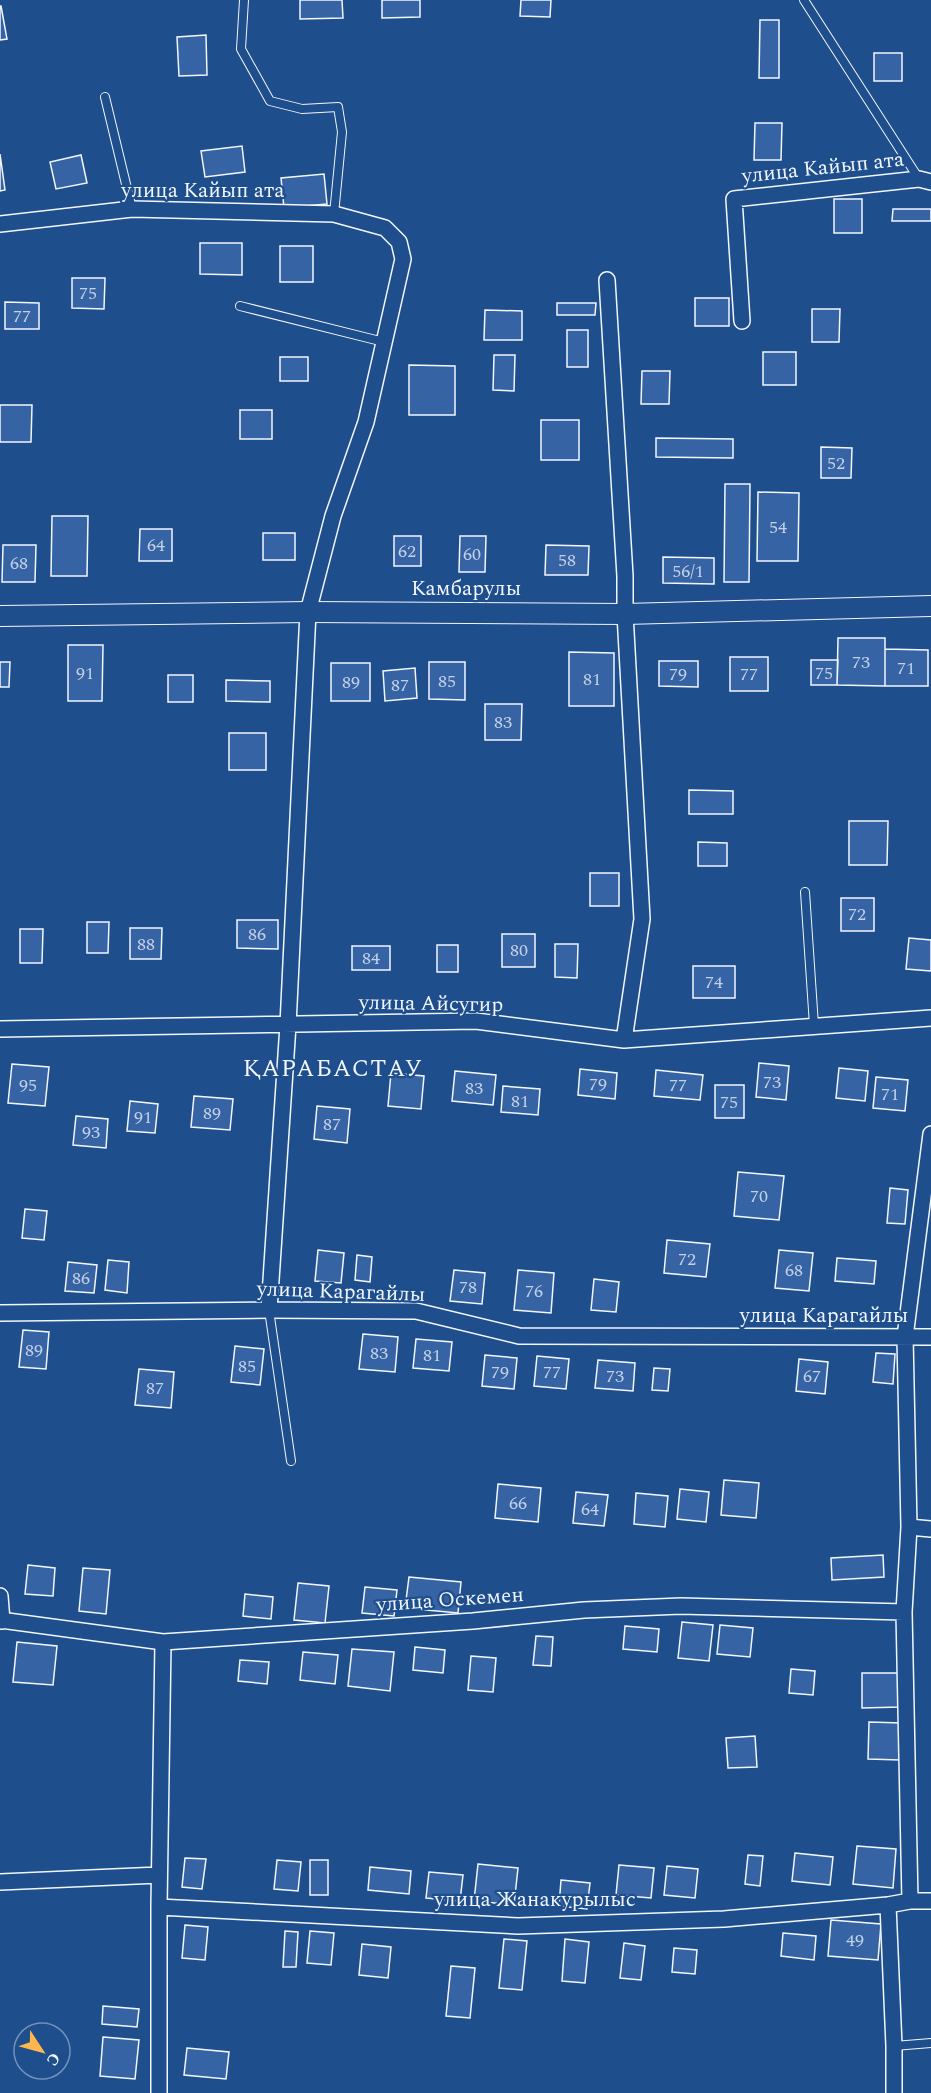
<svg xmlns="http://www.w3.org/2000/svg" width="931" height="2093" font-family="Spectral,serif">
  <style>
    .building { fill: #3563a3; stroke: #f2f6ff; stroke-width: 1.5 }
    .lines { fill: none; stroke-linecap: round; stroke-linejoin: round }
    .service-casing { stroke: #f2f6ff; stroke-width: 10 }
    .minor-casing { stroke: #f2f6ff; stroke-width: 18 }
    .tertiary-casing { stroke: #f2f6ff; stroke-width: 22 }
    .service { stroke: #1f4e8c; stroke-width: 8 }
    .minor { stroke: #1f4e8c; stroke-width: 15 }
    .tertiary { stroke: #1f4e8c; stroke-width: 20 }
    .labels { text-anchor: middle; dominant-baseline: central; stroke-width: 4.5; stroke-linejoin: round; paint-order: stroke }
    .number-label { font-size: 18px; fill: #c3d1e8 }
    .street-label { font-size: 21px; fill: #f2f6ff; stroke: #1f4e8c }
    .quarter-label { font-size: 24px; letter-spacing: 1.5px; fill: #f2f6ff; stroke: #1f4e8c }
  </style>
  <rect width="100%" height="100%" fill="#1f4e8c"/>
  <path class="building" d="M300,0H342L343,18L300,19Z
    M382,0H420V17L382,18Z
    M521,0H551L550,17L520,16Z
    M1,6L7,39L0,40V6Z
    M760,20H779V78H759Z
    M206,35L207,75L179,76L177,37Z
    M874,53H902V81H874Z
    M755,123H782L781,160H754Z
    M242,146L245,172L205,177L201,151Z
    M0,154L5,190L0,191Z
    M81,155L87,183L56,189L50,162Z
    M324,174L327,204L284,208L281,178Z
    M834,199H862V233H834Z
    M893,209H931V221H892Z
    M200,243H242V275L200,274Z
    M280,246H313V282H280Z
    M72,278H105L104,309L72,308Z
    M695,298H729V326H695Z
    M5,302L39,303V329H5Z
    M557,303H596L595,315H557Z
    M812,309H840L839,342H812Z
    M485,310L522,311V340H484Z
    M567,330H588V367H567Z
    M763,352H796V385H763Z
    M494,355H515L514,391L493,390Z
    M280,357H308V381H280Z
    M409,365L455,366V415H409Z
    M642,371H670L669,404H641Z
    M0,405H32L31,442H0Z
    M240,410H272V439H240Z
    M541,420H579V460H541Z
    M656,438L733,439V458L656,457Z
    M821,447L852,448L851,478H821Z
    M725,484H750L749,582H724Z
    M758,492L799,493L798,561H757Z
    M52,516H88L87,576H51Z
    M140,529H172V561H139Z
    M263,533H295V560H263Z
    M394,536H421V566H394Z
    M460,536H486L485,572H459Z
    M3,545H36L35,582H2Z
    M546,545L589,546L588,575H545Z
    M663,557L714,558V584L663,583Z
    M838,638H885V686L837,685Z
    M68,645H103L102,701H68Z
    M885,649L928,650V686H885Z
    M569,652L614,653V706H569Z
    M730,657H768V691H730Z
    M811,660H838L837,685H811Z
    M659,661H698V687L659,686Z
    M0,662H10L9,687H0Z
    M429,662H465V700L429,699Z
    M331,663H370V701H331Z
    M415,668L417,698L385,701L383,671Z
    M168,675H193V702H168Z
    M226,680L270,681V702L226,701Z
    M485,704H522L521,740H485Z
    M229,733H266V770H229Z
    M689,790L733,791V814H689Z
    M849,821H888L887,865H849Z
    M698,842L727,843V866H698Z
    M590,873H619V906H590Z
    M841,898H874V931H841Z
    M237,920H278V949L237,948Z
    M87,922H109L108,953H87Z
    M130,928H162L161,959H130Z
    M20,929H43L42,963H20Z
    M502,934H535V967H502Z
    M909,938L931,940V971L906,969Z
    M555,944H578L577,978L555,977Z
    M437,945H458V972H437Z
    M352,946H390V970H352Z
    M693,966H735V998H693Z
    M759,1063L789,1066L786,1100L756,1097Z
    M12,1064L49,1067L45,1106L8,1103Z
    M839,1068L868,1071L865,1101L836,1098Z
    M580,1069L617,1073L615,1099L578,1095Z
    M656,1070L703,1075L700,1100L654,1096Z
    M455,1071L496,1075L493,1105L452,1101Z
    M391,1073L424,1076L421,1109L388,1106Z
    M876,1077L908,1080L905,1111L873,1108Z
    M715,1085H744V1118H715Z
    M503,1086L540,1089L538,1115L501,1112Z
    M194,1096L233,1099L230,1130L191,1127Z
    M130,1101L158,1104L155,1133L127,1131Z
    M317,1106L350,1109L347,1143L314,1139Z
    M76,1116L108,1119L106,1148L73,1145Z
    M738,1172L784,1176L779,1220L734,1216Z
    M890,1188L908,1190L905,1224L887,1223Z
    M25,1209L47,1211L44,1240L22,1238Z
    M667,1240L710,1244L706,1277L664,1273Z
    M318,1250L344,1253L341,1283L315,1281Z
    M779,1250L813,1253L809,1291L775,1288Z
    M357,1255L372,1257L370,1282L355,1280Z
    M837,1258L876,1261L874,1284L835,1281Z
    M108,1260L129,1262L127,1293L105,1290Z
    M68,1262L97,1265L94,1293L65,1291Z
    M454,1270L485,1273L482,1304L450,1301Z
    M518,1270L554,1273L551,1313L514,1310Z
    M594,1279L619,1282L616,1312L591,1310Z
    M23,1330L49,1332L46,1369L19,1367Z
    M363,1334L398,1337L395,1372L359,1369Z
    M416,1339L452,1342L449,1371L413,1368Z
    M235,1346L264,1349L260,1385L231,1382Z
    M876,1353L895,1354L893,1384L873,1382Z
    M485,1355L517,1358L514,1389L482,1386Z
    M537,1356L569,1359L566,1389L534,1386Z
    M799,1359L828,1362L825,1394L796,1391Z
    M598,1360L635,1363L633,1391L595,1388Z
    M654,1368L670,1369L668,1391L652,1390Z
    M139,1369L174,1372L171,1408L135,1405Z
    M724,1480L759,1483L756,1518L721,1515Z
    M498,1484L541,1488L538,1522L495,1518Z
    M680,1489L709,1492L706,1522L677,1519Z
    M576,1492L608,1495L604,1526L573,1523Z
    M636,1493L668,1496L665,1527L634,1524Z
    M883,1555L884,1577L832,1580L831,1558Z
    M28,1565L55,1568L53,1596L25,1594Z
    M83,1568L110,1570L106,1614L79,1611Z
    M409,1577L461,1582L458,1613L405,1608Z
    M298,1583L329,1586L325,1623L294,1620Z
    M365,1587L397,1590L394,1616L362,1613Z
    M245,1594L273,1597L271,1619L243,1616Z
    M682,1622L713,1625L709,1661L678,1658Z
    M720,1625L753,1628L750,1657L717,1654Z
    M625,1626L659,1629L657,1652L623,1649Z
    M536,1636L553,1637L551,1666L533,1665Z
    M17,1642L57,1646L53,1685L13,1682Z
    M415,1647L445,1650L443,1673L413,1670Z
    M352,1649L394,1652L390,1691L348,1686Z
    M303,1652L338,1655L335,1684L300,1680Z
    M471,1656L496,1658L493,1692L468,1690Z
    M240,1660L269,1662L267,1684L238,1681Z
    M791,1669L815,1671L813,1695L789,1693Z
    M862,1673H899L900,1707L862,1708Z
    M869,1722L902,1723L900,1760L868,1759Z
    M755,1736L757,1767L728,1768L726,1738Z
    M857,1846L896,1849L893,1888L853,1884Z
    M795,1853L833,1857L830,1885L792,1881Z
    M748,1855L763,1856L760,1886L745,1884Z
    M185,1858L206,1859L202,1889L182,1887Z
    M277,1860L301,1862L298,1891L274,1889Z
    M310,1860H328V1895H310Z
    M478,1864L518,1868L514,1905L474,1901Z
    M619,1865L654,1868L651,1898L616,1895Z
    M667,1866L698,1869L695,1898L664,1895Z
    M370,1867L411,1871L409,1894L368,1890Z
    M429,1872L463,1875L460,1901L426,1898Z
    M561,1880L590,1883L587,1909L559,1906Z
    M831,1920L881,1924L878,1960L828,1956Z
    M185,1925L208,1927L205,1960L182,1958Z
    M285,1931L298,1932L296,1967H283Z
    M310,1931L334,1933L331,1965L307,1963Z
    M783,1933L816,1936L814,1960L781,1956Z
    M504,1939L527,1941L522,1990L499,1988Z
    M565,1939L589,1942L585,1983L562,1981Z
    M624,1943L645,1946L641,1980L620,1978Z
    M362,1944L391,1947L388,1978L359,1975Z
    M674,1948L697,1950L695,1974L672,1972Z
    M451,1966L475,1968L470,2018L446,2016Z
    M103,2006L139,2009L137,2027L102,2024Z
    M103,2037L139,2040L135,2079L100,2076Z
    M187,2048L229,2052L226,2079L184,2075Z"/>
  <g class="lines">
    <g class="service-casing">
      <path id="service" d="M244,0L241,49L270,101L302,109L338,107L342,132L334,214
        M804,0L919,179
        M105,97L132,209
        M240,306L384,342
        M805,892L814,1025
        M269,1310L291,1461
        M894,2046L931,2043"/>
    </g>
    <g class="minor-casing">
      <path id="minor" d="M0,224L132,209L334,214L385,228L399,242L403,259L366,422L333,516L308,612L288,1025L269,1310
        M607,280L625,576V614L642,919L624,1040
        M742,321L734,199L919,179L931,182
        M0,1029L476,1021L624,1040L931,1018
        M0,1313L269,1310L416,1311L519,1336L931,1337
        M909,1527L931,1529
        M0,1596L2,1621
        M0,1620L163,1642L473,1621L584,1610L681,1606L904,1612
        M0,1882L159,1875
        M910,1901L904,1612L909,1527L905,1337L931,1134
        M888,1905L894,2046V2093
        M159,1907L518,1926L724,1919L888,1905L910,1901H931
        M159,2093V1907L163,1642"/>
    </g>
    <g class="tertiary-casing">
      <path id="tertiary" d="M0,616L308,612L625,614L931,606"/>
    </g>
    <use href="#service" class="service"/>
    <use href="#minor" class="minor"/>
    <use href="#tertiary" class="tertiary"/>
  </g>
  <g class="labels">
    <g class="number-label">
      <text x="88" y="293">75</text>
      <text x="22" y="316">77</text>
      <text x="836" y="463">52</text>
      <text x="778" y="527">54</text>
      <text x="156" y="545">64</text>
      <text x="407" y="551">62</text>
      <text x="472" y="554">60</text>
      <text x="567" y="560">58</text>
      <text x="19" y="563">68</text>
      <text x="688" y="571">56/1</text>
      <text x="861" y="662">73</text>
      <text x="906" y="668">71</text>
      <text x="85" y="673">91</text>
      <text x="824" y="673">75</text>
      <text x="678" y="674">79</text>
      <text x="749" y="674">77</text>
      <text x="592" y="679">81</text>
      <text x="447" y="681">85</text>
      <text x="351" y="682">89</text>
      <text x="400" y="685">87</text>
      <text x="503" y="722">83</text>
      <text x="857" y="914">72</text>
      <text x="257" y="934">86</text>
      <text x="146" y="944">88</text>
      <text x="519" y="950">80</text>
      <text x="371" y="958">84</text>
      <text x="714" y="982">74</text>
      <text x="772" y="1082">73</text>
      <text x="598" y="1084">79</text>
      <text x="28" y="1085">95</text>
      <text x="678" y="1085">77</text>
      <text x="474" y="1088">83</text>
      <text x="890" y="1094">71</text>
      <text x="520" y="1101">81</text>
      <text x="729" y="1102">75</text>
      <text x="212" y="1113">89</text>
      <text x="143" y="1117">91</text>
      <text x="332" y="1124">87</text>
      <text x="91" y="1132">93</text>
      <text x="759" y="1196">70</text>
      <text x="687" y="1259">72</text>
      <text x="794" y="1270">68</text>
      <text x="81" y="1278">86</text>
      <text x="468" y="1287">78</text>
      <text x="534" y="1291">76</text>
      <text x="34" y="1350">89</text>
      <text x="379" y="1353">83</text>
      <text x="432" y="1355">81</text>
      <text x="247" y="1366">85</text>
      <text x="500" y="1372">79</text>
      <text x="552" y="1372">77</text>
      <text x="615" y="1376">73</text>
      <text x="812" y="1376">67</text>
      <text x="155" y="1388">87</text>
      <text x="518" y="1503">66</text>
      <text x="590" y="1509">64</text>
      <text x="855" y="1940">49</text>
    </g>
    <g class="street-label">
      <text transform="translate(823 168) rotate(-6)">улица Кайып ата</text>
      <text x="203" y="191">улица Кайып ата</text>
      <text x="466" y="589">Камбарулы</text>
      <text transform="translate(431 1004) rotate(1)">улица Айсугир</text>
      <text transform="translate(341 1292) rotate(2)">улица Карагайлы</text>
      <text x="824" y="1316">улица Карагайлы</text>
      <text transform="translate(450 1600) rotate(-4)">улица Оскемен</text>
      <text x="535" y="1900">улица Жанакурылыс</text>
    </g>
    <g class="quarter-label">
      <text x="333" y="1069">ҚАРАБАСТАУ</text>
    </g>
  </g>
  <g transform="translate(42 2051) rotate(126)"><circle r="28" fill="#1f4e8c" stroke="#7391ba" stroke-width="1.5"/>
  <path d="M0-4.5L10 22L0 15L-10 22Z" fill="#ffb74d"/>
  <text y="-9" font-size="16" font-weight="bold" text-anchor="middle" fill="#f2f6ff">С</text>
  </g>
</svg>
